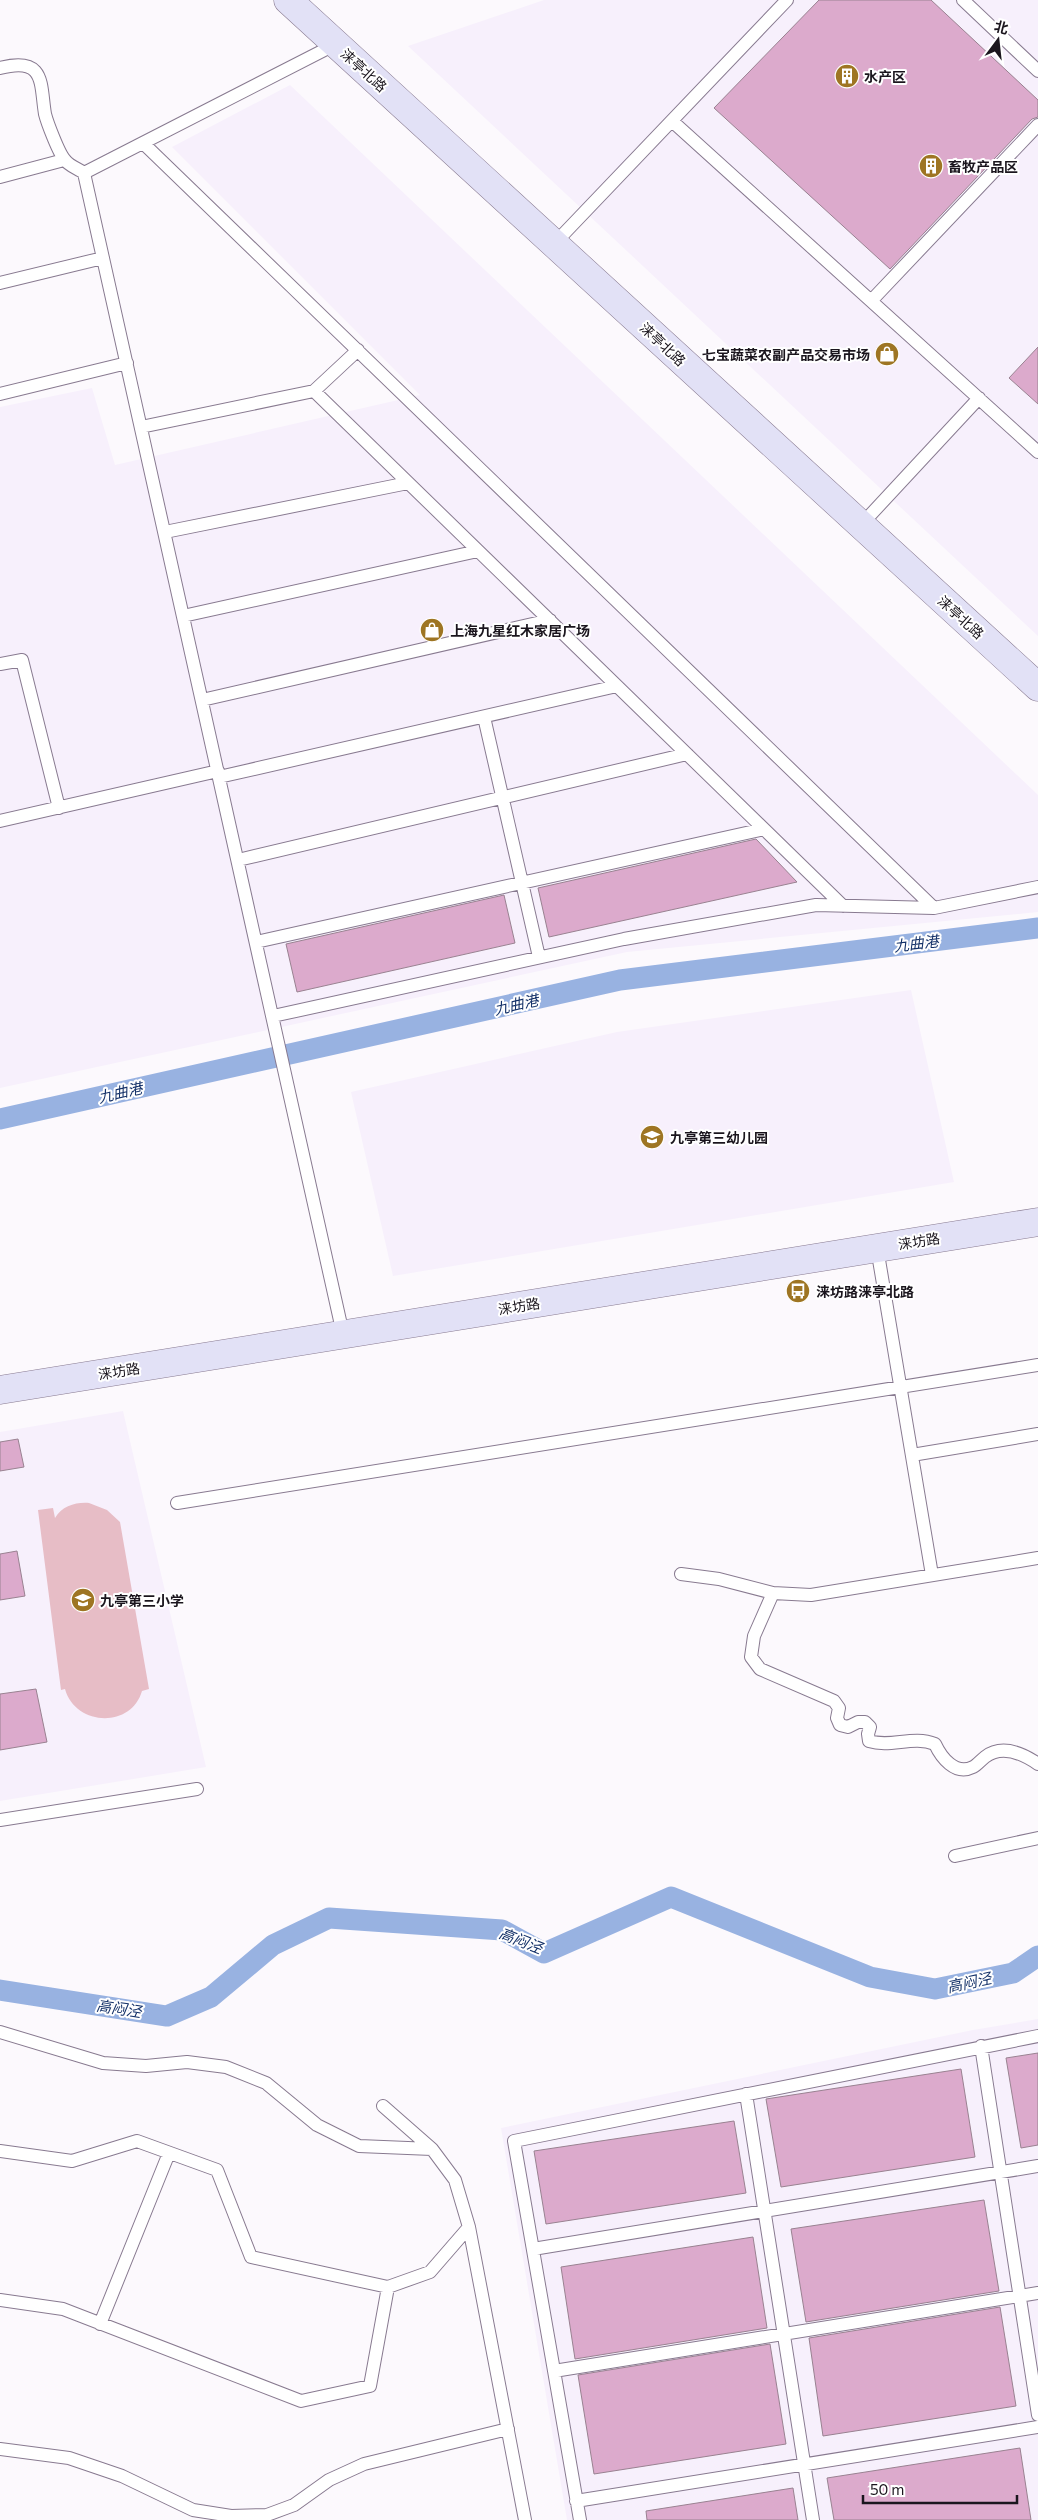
<svg xmlns="http://www.w3.org/2000/svg" width="1038" height="2520" font-family="Commissioner,'Noto Sans SC',sans-serif">
  <style>
    .built { fill: #f7f0fc }
    .green { fill: #e7bdc6 }
    .lines { fill: none; stroke-linecap: round; stroke-linejoin: round }
    .canal { stroke: #98b2e1; stroke-width: 21 }
    .building { fill: #dcaacc; stroke: #998291 }
    .lane-casing { stroke: #887a90; stroke-width: 14 }
    .secondary-casing { stroke: #887a90; stroke-width: 29 }
    .lane { stroke: #fff; stroke-width: 12 }
    .secondary { stroke: #e2e1f6; stroke-width: 28 }
    .labels { text-anchor: middle; dominant-baseline: central; stroke-width: 4; stroke-linejoin: round; paint-order: stroke }
    .street-label { font-size: 14px; fill: #1a151d; stroke: #fff }
    .poi-label { font-size: 14px; font-weight: bold; fill: #1a151d; stroke: #fff; text-anchor: start }
    .water-label { font-size: 15px; font-style: italic; fill: #143168; stroke: #fff }
  </style>
  <rect width="100%" height="100%" fill="#fcf9fd"/>
  <path class="built" d="M544,0H1038V636L408,46Z
    M290,85L1038,795V912L627,952L0,1088V407L92,388L115,465L420,395L172,147Z
    M911,990L954,1182L393,1276L351,1092L617,1032Z
    M123,1411L206,1767L0,1801V1432Z
    M1038,2019V2520H567L501,2128L973,2030Z"/>
  <path class="green" d="M89,1503L107,1510L120,1522L149,1689L142,1691C131,1729 75,1726 65,1689L61,1690L38,1510L53,1508L55,1518C62,1506 76,1502 89,1503Z"/>
  <g class="lines">
    <path class="canal" d="M0,1119L620,980L1038,928
      M0,1990L167,2016L211,1997L273,1945L329,1918L502,1930L544,1953L671,1897L870,1977L935,1989L1013,1973L1038,1956"/>
  </g>
  <path class="building" d="M819,0H931L1038,100V117L1032,119L890,269L714,108Z
    M1038,347V404L1009,378Z
    M756,839L797,882L549,937L538,888Z
    M504,895L515,943L297,992L286,944Z
    M18,1439L24,1467L0,1471V1442Z
    M17,1551L25,1596L0,1600V1554Z
    M36,1689L47,1742L0,1750V1694Z
    M1038,2053V2145L1021,2148L1006,2058Z
    M961,2069L975,2157L781,2187L766,2099Z
    M734,2121L746,2193L546,2224L534,2151Z
    M984,2200L999,2291L806,2322L791,2229Z
    M753,2237L767,2328L575,2359L561,2267Z
    M1000,2307L1016,2406L823,2436L809,2338Z
    M770,2344L786,2444L594,2474L578,2375Z
    M1020,2448L1031,2520H834L827,2478Z
    M793,2488L798,2520H647L646,2511Z"/>
  <g class="lines">
    <g class="lane-casing">
      <path id="lane" d="M963,0L1038,71
        M0,68C46,56 40,84 45,114C47,122 59,154 65,160C69,166 79,169 84,173L343,1334
        M672,121L1038,452
        M143,143L934,908
        M84,173L336,44
        M0,177L64,160
        M554,244L787,0
        M0,283L103,258
        M871,301L1038,125
        M314,391L843,906
        M0,394L127,363
        M141,427L314,391L358,350
        M861,525L979,398
        M165,532L408,483
        M183,616L478,551
        M0,664L22,660L59,808
        M202,700L550,620
        M484,717L539,957
        M219,777L617,686
        M0,821L218,771
        M238,860L687,754
        M256,942L764,829
        M273,1016L624,939L816,905L934,908L1038,887
        M877,1248L932,1575
        M912,1455L1038,1434
        M177,1503L1038,1365
        M681,1574L719,1579L773,1593L811,1595L1038,1558
        M773,1593L754,1636L751,1657L760,1669L834,1701L839,1708L837,1718L840,1725L848,1727L858,1722H865L870,1727L868,1734L869,1741C891,1748 913,1735 935,1744C941,1757 955,1776 973,1767C977,1765 981,1760 985,1757C1002,1744 1022,1753 1038,1764
        M0,1820L197,1789
        M955,1856L1038,1838
        M0,2032L103,2063L146,2066L187,2062L226,2067L266,2083L317,2125L359,2146L432,2149
        M981,2046L1038,2415
        M746,2094L813,2520
        M383,2106L432,2149L455,2180L469,2227L525,2520
        M0,2151L72,2161L137,2141L217,2170L251,2257L388,2287L430,2272L469,2227
        M533,2249L1038,2166
        M0,2300L63,2309L301,2401L370,2386L388,2287
        M100,2324L169,2153
        M554,2371L1038,2293
        M0,2449L69,2458L122,2476L193,2510L231,2516L267,2515L294,2505L329,2480L364,2464L508,2429
        M576,2501L1038,2427
        M580,2520L514,2141L1038,2036"/>
    </g>
    <g class="secondary-casing">
      <path id="secondary" d="M288,0L1038,687
        M0,1390L1038,1222"/>
    </g>
    <use href="#lane" class="lane"/>
    <use href="#secondary" class="secondary"/>
  </g>
  <defs>
    <g id="building-disc" transform="scale(1.25)"><circle r="9.5" fill="#9e7523" stroke="#fff"/><path d="M-4-6H4V6H1V3H-1V6H-4ZM-2.5-4.3h1.7v1.8h-1.7ZM.8-4.3h1.7v1.8H.8ZM-2.5-1h1.7V.8h-1.7ZM.8-1h1.7V.8H.8Z" fill="#fff"/></g>
    <g id="shop-disc" transform="scale(1.25)"><circle r="9.5" fill="#9e7523" stroke="#fff"/><path d="M-5-2.5h2.3a2.7 3.5 0 0 1 5.4 0H5L5.5 6h-11ZM-1.5-2.5h3a1.5 2.3 0 0 0-3 0Z" fill="#fff"/></g>
    <g id="school-disc" transform="scale(1.25)"><circle r="9.5" fill="#9e7523" stroke="#fff"/><path d="M0-5L7-2L0 1L-7-2ZM-4 1L0 2.5L4 1V4Q0 6-4 4Z" fill="#fff"/></g>
    <g id="bus-disc" transform="scale(1.25)"><circle r="9.5" fill="#9e7523" stroke="#fff"/><path d="M-5-6H5V4H4V6H2V4H-2V6H-4V4H-5ZM-3.5-4V0h7V-4ZM-3.5 1.2v1.5H-2V1.2ZM2 1.2v1.5H3.5V1.2Z" fill="#fff"/></g>
  </defs>
  <g fill-rule="evenodd">
    <use href="#building-disc" x="847" y="76"/>
    <use href="#building-disc" x="931" y="166"/>
    <use href="#shop-disc" x="887" y="354"/>
    <use href="#shop-disc" x="432" y="630"/>
    <use href="#school-disc" x="652" y="1137"/>
    <use href="#bus-disc" x="798" y="1291"/>
    <use href="#school-disc" x="83" y="1600"/>
  </g>
  <g class="labels">
    <g class="street-label">
      <text transform="translate(364 70) rotate(42)">涞亭北路</text>
      <text transform="translate(663 344) rotate(43)">涞亭北路</text>
      <text transform="translate(961 617) rotate(42)">涞亭北路</text>
      <text transform="translate(919 1241) rotate(-9)">涞坊路</text>
      <text transform="translate(519 1306) rotate(-9)">涞坊路</text>
      <text transform="translate(119 1371) rotate(-9)">涞坊路</text>
    </g>
    <g class="poi-label">
      <text x="864" y="76">水产区</text>
      <text x="948" y="166">畜牧产品区</text>
      <text x="870" y="354" text-anchor="end">七宝蔬菜农副产品交易市场</text>
      <text x="450" y="630">上海九星红木家居广场</text>
      <text x="670" y="1137">九亭第三幼儿园</text>
      <text x="816" y="1291">涞坊路涞亭北路</text>
      <text x="100" y="1600">九亭第三小学</text>
    </g>
    <g class="water-label">
      <text transform="translate(916 943) rotate(-7)">九曲港</text>
      <text transform="translate(516 1004) rotate(-13)">九曲港</text>
      <text transform="translate(120 1092) rotate(-13)">九曲港</text>
      <text transform="translate(521 1940) rotate(22)">高闷泾</text>
      <text transform="translate(969 1982) rotate(-12)">高闷泾</text>
      <text transform="translate(119 2008) rotate(9)">高闷泾</text>
    </g>
  </g>
  <g transform="translate(998 40) rotate(15)" stroke="#ffffff" stroke-width="4" paint-order="stroke">
  <path d="M0-4L9 19L0 12L-9 19Z" fill="#1a151d"/>
  <text y="-8" font-size="14" font-weight="bold" text-anchor="middle" fill="#1a151d">北</text>
  </g>
  <path d="M863 2495v8h154v-8" fill="none" stroke="#1a151d" stroke-width="2.5"/>
  <text x="870" y="2495" font-size="15" fill="#1a151d" stroke="#ffffff" stroke-width="4" paint-order="stroke">50 m</text>
</svg>
